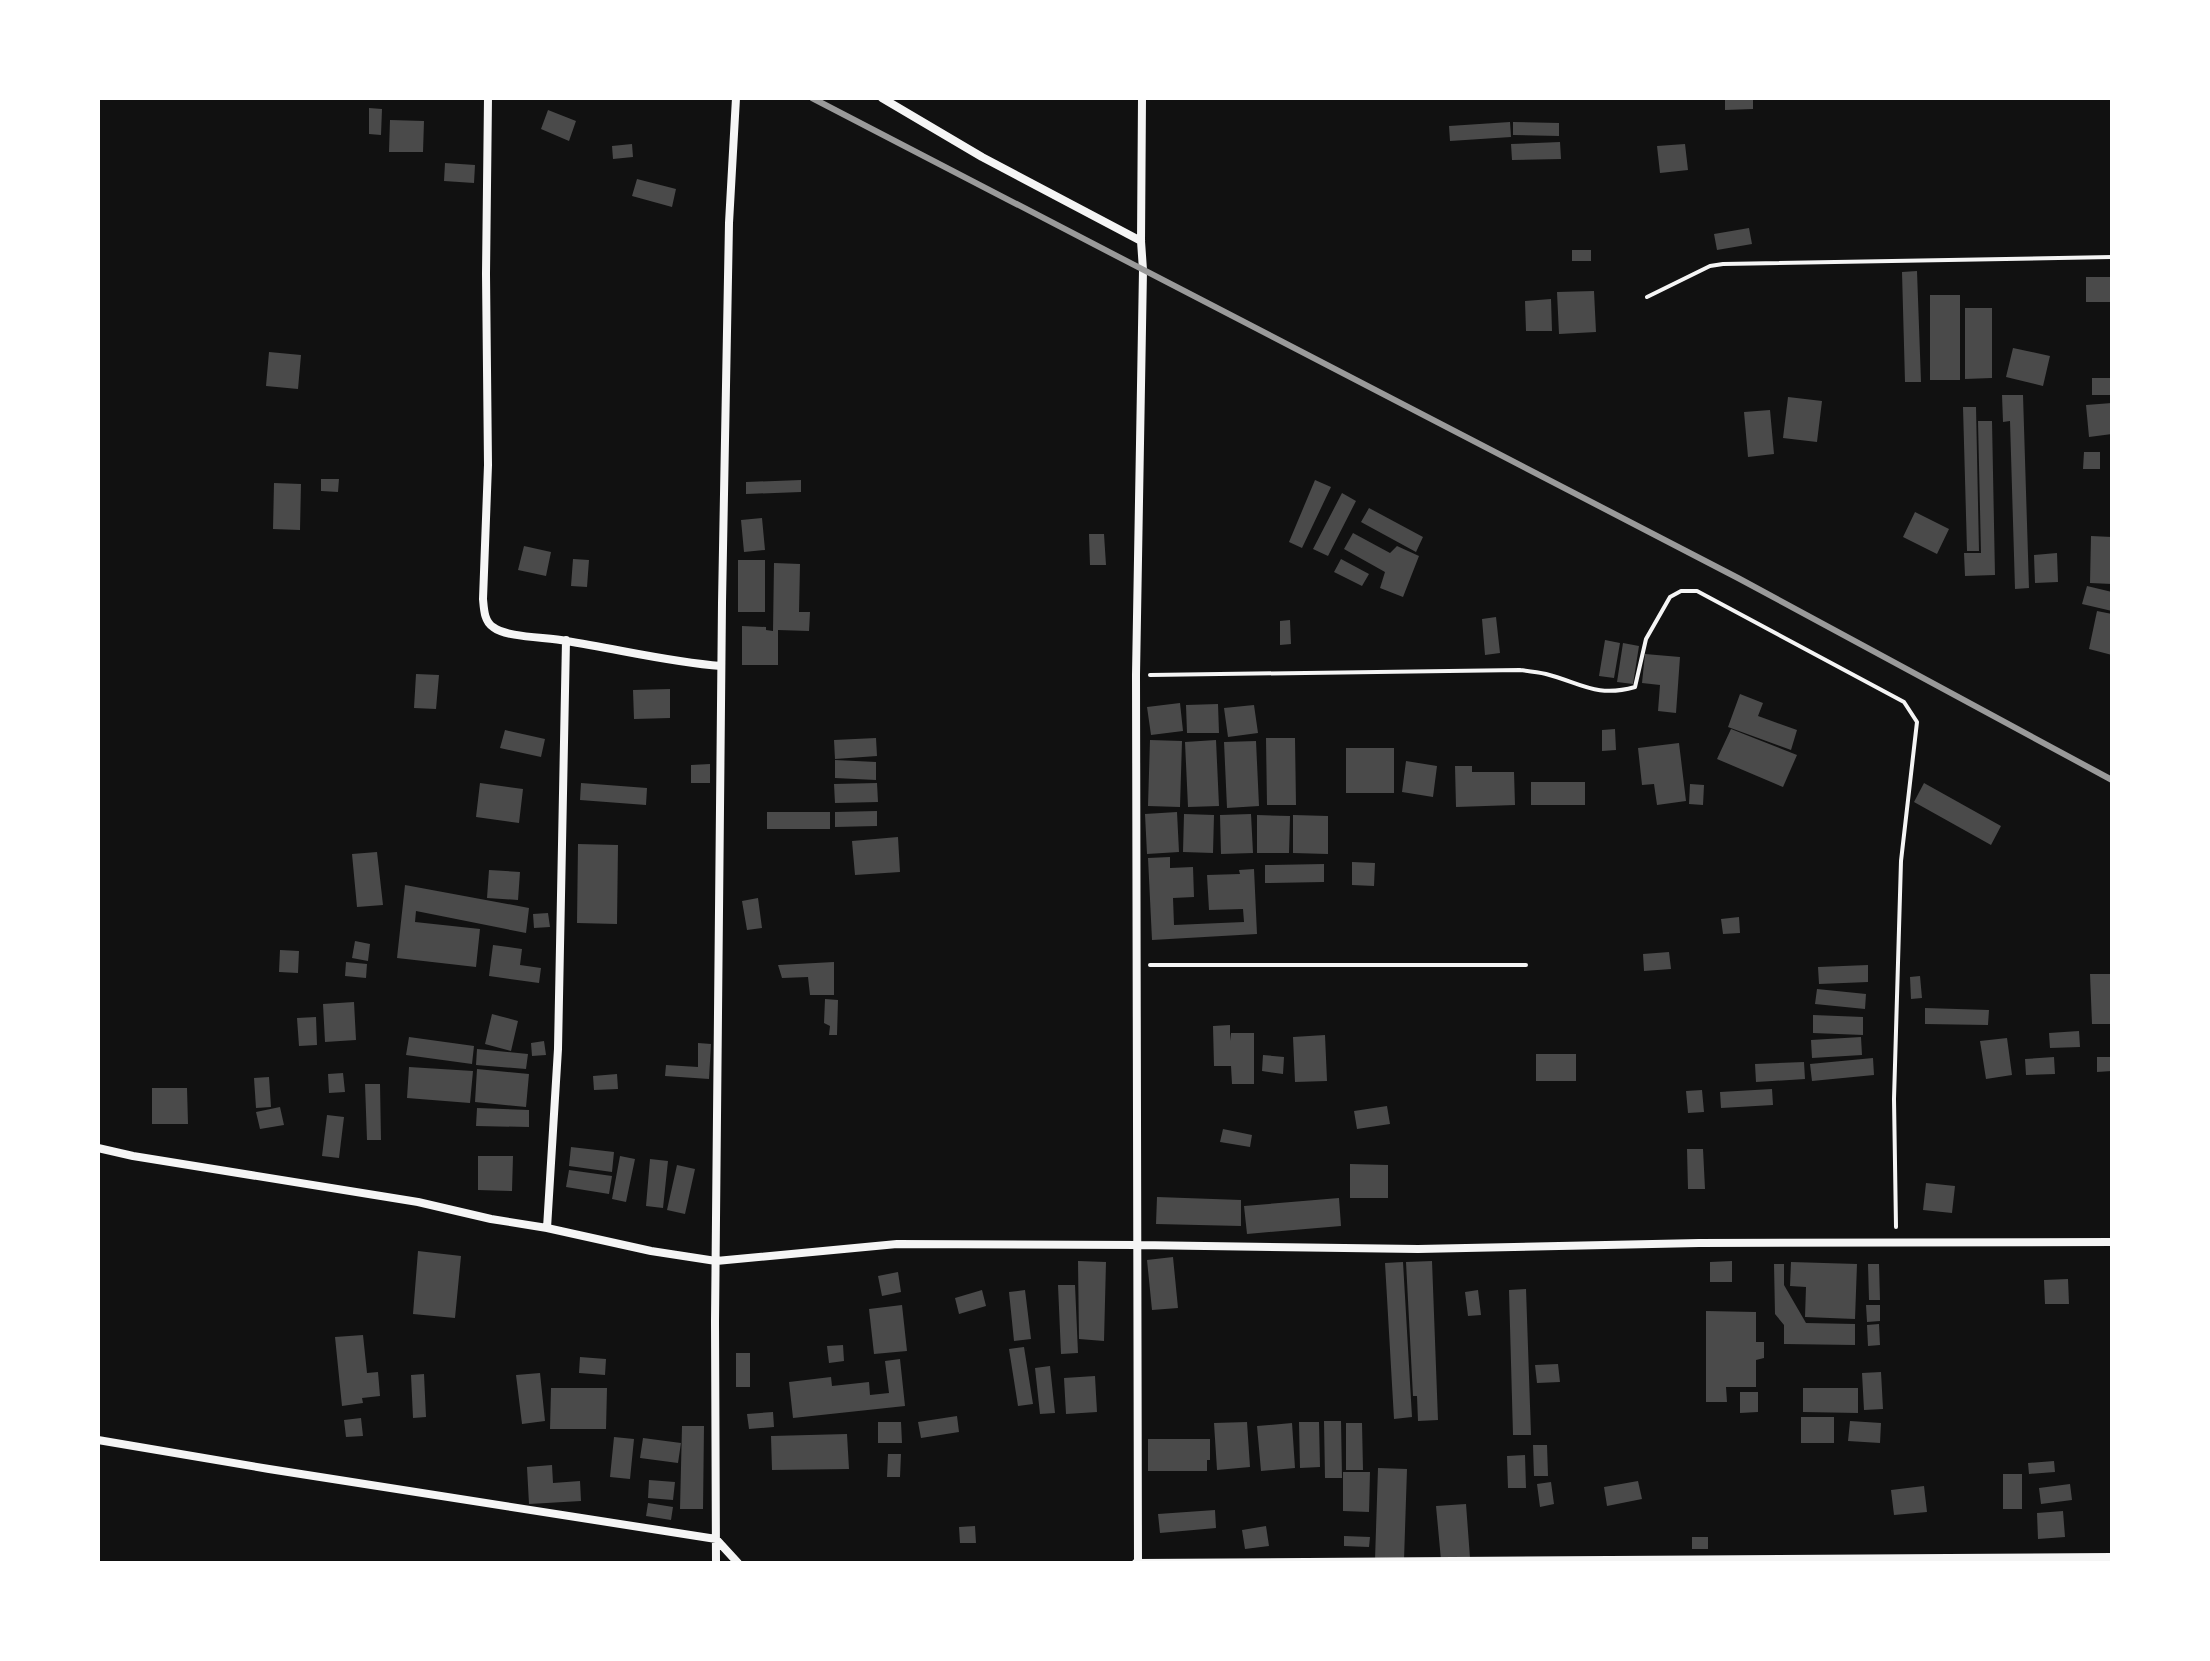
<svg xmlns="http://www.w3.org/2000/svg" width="2210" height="1661" font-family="'Sofia Sans Condensed',sans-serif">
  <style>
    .building { fill: #4a4a4a }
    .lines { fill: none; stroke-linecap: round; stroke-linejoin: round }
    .path { stroke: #f5f5f5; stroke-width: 4 }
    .minor { stroke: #f5f5f5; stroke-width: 8 }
    .rail { stroke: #9a9a9a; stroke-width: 6 }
  </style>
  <rect width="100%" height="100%" fill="#111"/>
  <path class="building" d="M1725,98H1753V109L1725,110Z
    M369,108L382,109L381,135L369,134Z
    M548,110L576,121L569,141L541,129Z
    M390,120L424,121L423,152H389Z
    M1510,122L1511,137L1450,141L1449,126Z
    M1513,122L1559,123V136L1513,135Z
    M1560,142L1561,159L1512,160L1511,144Z
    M632,144L633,157L613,159L612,146Z
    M1685,144L1688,170L1660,173L1657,146Z
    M445,163L475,165L474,183L444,181Z
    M637,179L676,189L672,207L632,196Z
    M1749,228L1752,244L1717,250L1714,234Z
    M1572,250H1591V261H1572Z
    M1917,271L1921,382H1905L1902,272Z
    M2086,277H2112V302H2086Z
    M1594,291L1596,332L1559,334L1557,292Z
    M1930,295H1960V380H1930Z
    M1551,299L1552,331H1526L1525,301Z
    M1965,308H1992V378L1965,379Z
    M2013,348L2050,356L2043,386L2006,377Z
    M269,352L301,355L298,389L266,386Z
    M2092,378H2112V395H2092Z
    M2002,395H2023L2029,588L2015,589L2010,421L2003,422Z
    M1788,397L1822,401L1817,442L1783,438Z
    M2112,403V434L2089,437L2086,405Z
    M1963,407H1976L1979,551H1967Z
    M1770,410L1774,454L1748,457L1744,412Z
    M1978,421H1992L1995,575L1965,576L1964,553H1981Z
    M2084,452H2100V469H2083Z
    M321,479H339L338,492L321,491Z
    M801,480V492L746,494V482Z
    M1315,480L1331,487L1302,548L1289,542Z
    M274,483L301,484L300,530L273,529Z
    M1342,493L1356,501L1328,556L1313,549Z
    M1369,508L1423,537L1416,552L1361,522Z
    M1915,512L1949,529L1937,554L1903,537Z
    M762,518L765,550L744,552L741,520Z
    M1353,533L1390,553L1397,546L1419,556L1403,597L1380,588L1385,572L1344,549Z
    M1089,534H1104L1106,565H1090Z
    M2091,536L2112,537V584L2090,583Z
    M524,546L551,552L546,576L518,570Z
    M2057,553L2058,582L2035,583L2034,555Z
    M573,559L589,560L587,587L571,586Z
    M1341,559L1369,574L1362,586L1334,572Z
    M738,560H765V612H738Z
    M774,563L800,564L799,612H810L809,631L778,630V665H742V626L766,627V630L773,631Z
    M2087,586L2112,592V611L2082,604Z
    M2097,611L2112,614V655L2089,649Z
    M1496,617L1500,653L1485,655L1482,619Z
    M1290,620L1291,644L1280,645V621Z
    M1605,640L1620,643L1614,678L1599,676Z
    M1623,643L1639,646L1633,684L1617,682Z
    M1645,654L1680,657L1676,713L1658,711L1660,685L1642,683Z
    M416,674L439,675L436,709L414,708Z
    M670,689V718L634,719L633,690Z
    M1740,694L1763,703L1758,716L1797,730L1791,750L1728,727Z
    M1180,703L1183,731L1151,735L1147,707Z
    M1218,704L1219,733H1187L1186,705Z
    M1254,705L1258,733L1228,737L1224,708Z
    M1615,729L1616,750L1602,751V730Z
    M1731,729L1797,755L1783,787L1717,759Z
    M505,730L545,739L541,757L500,748Z
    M876,738L877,756L835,759L834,740Z
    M1266,738H1295L1296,805H1267Z
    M1150,740L1182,741L1180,807L1148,806Z
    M1216,740L1219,806L1188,807L1185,742Z
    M1256,741L1259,806L1227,808L1224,742Z
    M1679,743L1686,801L1657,805L1654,784L1642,785L1638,748Z
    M1346,748H1394V793H1346Z
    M835,760L876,762V780L835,778Z
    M1406,761L1437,766L1433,797L1402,792Z
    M710,764V783H691V765Z
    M1455,766H1472V772H1514L1515,805L1456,807Z
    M1531,782H1585V805H1531Z
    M480,783L523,789L519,823L476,817Z
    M581,783L647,788L646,805L580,800Z
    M877,783L878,802L835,803L834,784Z
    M1924,783L2001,826L1991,845L1914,802Z
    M1690,784L1704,785L1703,805L1689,804Z
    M877,811V826L835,827V812Z
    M767,812H830V829H767Z
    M1177,812L1179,852L1147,854L1145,814Z
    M1184,814L1214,815L1213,853L1183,852Z
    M1251,814L1253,853L1221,854L1220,815Z
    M1257,815L1290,816L1289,853H1257Z
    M1293,815L1328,816V854L1293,853Z
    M898,837L900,872L855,875L852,841Z
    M578,844L618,845L617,924L577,923Z
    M377,852L383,905L357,907L352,854Z
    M1170,857V868L1193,867L1194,897L1173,898L1174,925L1244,922L1243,909L1209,910L1207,875L1240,874L1239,870L1254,869L1257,934L1152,940L1148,858Z
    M1352,862L1375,863L1374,886L1352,885Z
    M1324,864V882L1265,883V865Z
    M489,870L520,872L518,900L487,898Z
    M405,885L529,908L526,933L416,911L415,922L480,929L476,967L397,958Z
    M758,898L762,928L747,930L742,901Z
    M548,913L550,927L534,928L533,914Z
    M1739,917L1740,933L1723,934L1721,919Z
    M355,941L370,944L368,961L352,958Z
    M493,945L522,949L520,965L541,968L539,983L489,976Z
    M280,950L299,951L298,973L279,972Z
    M1669,952L1671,969L1644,971L1643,954Z
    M346,962L367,964L366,978L345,976Z
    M834,962V995H810L808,977L782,978L778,965Z
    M1868,965V982L1819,984L1818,967Z
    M2090,974H2112V1024H2092Z
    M1920,976L1922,998L1911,999L1910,977Z
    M1817,989L1866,994L1865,1009L1815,1004Z
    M825,999L838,1000L837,1035H829L830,1026L824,1023Z
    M354,1002L356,1040L325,1042L323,1004Z
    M1925,1008L1989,1010L1988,1025L1925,1024Z
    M492,1014L518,1021L511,1051L485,1044Z
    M1813,1015L1863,1017V1035L1813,1033Z
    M316,1017L317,1045L299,1046L297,1018Z
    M1230,1025V1041L1231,1033H1254V1084H1232L1231,1066H1214L1213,1026Z
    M2079,1031L2080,1047L2050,1048L2049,1033Z
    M1325,1035L1327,1081L1295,1082L1293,1037Z
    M409,1037L474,1046L472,1064L406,1055Z
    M1861,1037L1862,1055L1812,1058L1811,1040Z
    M2007,1038L2012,1075L1986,1079L1980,1041Z
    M544,1041L546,1055L532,1056L531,1043Z
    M698,1043L711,1044L709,1079L665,1076L666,1065L698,1067Z
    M477,1049L528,1054L526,1069L476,1065Z
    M1536,1054H1576V1081H1536Z
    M1263,1055L1284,1057L1283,1074L1262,1071Z
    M2054,1057L2055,1074L2026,1075L2025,1059Z
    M2097,1057H2112V1071L2097,1072Z
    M1873,1058L1874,1075L1812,1081L1810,1064Z
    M1804,1062L1805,1079L1756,1082L1755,1064Z
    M409,1067L473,1071L470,1103L407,1098Z
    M477,1069L529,1074L526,1107L475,1102Z
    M343,1073L345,1092L329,1093L328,1074Z
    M617,1074L618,1089L594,1090L593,1076Z
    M269,1077L271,1107L256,1108L254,1078Z
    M365,1084H380L381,1140H367Z
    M152,1088H187L188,1124H152Z
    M1772,1089L1773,1105L1721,1108L1720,1092Z
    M1702,1090L1704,1112L1688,1113L1686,1091Z
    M1387,1106L1390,1124L1357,1129L1354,1111Z
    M280,1107L284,1125L260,1129L256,1112Z
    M477,1108L529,1110V1127L476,1126Z
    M327,1115L344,1117L339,1158L322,1156Z
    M1223,1129L1252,1135L1250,1147L1220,1142Z
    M571,1147L614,1152L612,1172L569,1166Z
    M1687,1149H1703L1705,1189H1688Z
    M478,1156H513L512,1191L478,1190Z
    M620,1156L635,1159L626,1202L612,1199Z
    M650,1159L668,1161L663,1208L646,1206Z
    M1350,1164L1388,1165V1198H1350Z
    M677,1165L695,1169L685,1214L667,1210Z
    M569,1170L612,1176L609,1194L566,1187Z
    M1926,1183L1955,1186L1952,1213L1923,1210Z
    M1157,1197L1241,1200V1226L1156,1224Z
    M1339,1198L1341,1226L1247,1234L1244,1206Z
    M418,1251L461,1256L455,1318L413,1314Z
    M1173,1257L1178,1308L1152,1310L1147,1260Z
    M1078,1261L1106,1262L1104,1341L1079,1339Z
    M1432,1261L1438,1420L1418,1421L1417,1396H1413L1406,1262Z
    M1732,1261V1282H1710V1262Z
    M1403,1262L1412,1417L1394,1419L1385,1263Z
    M1791,1262L1857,1264L1855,1319L1805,1317L1806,1287L1790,1286Z
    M1774,1264H1784V1285L1806,1323L1855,1324V1345L1784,1344V1325L1775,1314Z
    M1868,1264H1879L1880,1300H1869Z
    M898,1272L901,1292L882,1296L878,1276Z
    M2068,1279L2069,1304H2045L2044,1280Z
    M1058,1285H1075L1078,1353L1061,1354Z
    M1526,1289L1531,1435H1513L1509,1290Z
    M982,1290L986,1306L959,1314L955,1298Z
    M1025,1290L1031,1339L1014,1341L1009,1292Z
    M1478,1290L1481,1315L1468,1316L1465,1292Z
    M902,1305L907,1351L874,1354L869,1309Z
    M1866,1305H1880V1321L1867,1322Z
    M1706,1311L1756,1312V1342H1764V1358L1756,1360V1387H1726L1727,1402H1706Z
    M1879,1324L1880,1345L1868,1346L1867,1325Z
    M363,1335L367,1373L378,1372L380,1396L362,1398L363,1403L342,1406L335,1337Z
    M843,1345L844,1361L829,1363L827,1346Z
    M1024,1347L1033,1404L1018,1406L1009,1349Z
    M736,1353H750V1387H736Z
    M580,1357L606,1359L605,1375L579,1373Z
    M900,1359L905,1406L793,1418L789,1382L831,1377L832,1386L869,1382L870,1395L889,1393L885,1361Z
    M1558,1364L1560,1382L1537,1383L1535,1365Z
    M1050,1366L1055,1413L1040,1414L1035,1368Z
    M1881,1372L1883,1409L1864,1410L1862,1373Z
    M540,1373L545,1421L522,1424L516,1375Z
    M424,1374L426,1417L413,1418L411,1375Z
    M1095,1376L1097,1412L1066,1414L1064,1378Z
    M551,1388H607L606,1429H550Z
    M1803,1388H1858V1413L1803,1412Z
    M1740,1392H1758V1412L1740,1413Z
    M773,1412L774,1427L749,1429L747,1414Z
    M957,1416L959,1432L921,1438L918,1422Z
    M1801,1417H1834V1443H1801Z
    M361,1418L363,1436L346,1437L344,1420Z
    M1324,1421H1341L1342,1478H1325Z
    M1850,1421L1881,1423L1880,1443L1848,1441Z
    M878,1422H901L902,1443H878Z
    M1247,1422L1250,1467L1217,1470L1214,1423Z
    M1299,1422H1319L1320,1467L1300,1468Z
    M1292,1423L1295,1468L1261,1471L1257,1426Z
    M1346,1423H1362L1363,1470H1346Z
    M682,1426H704L703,1509H680Z
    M847,1434L849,1469L772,1470L771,1436Z
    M614,1437L634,1439L630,1479L610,1477Z
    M643,1438L681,1443L678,1463L640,1458Z
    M1148,1439H1210V1460H1207V1471H1148Z
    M1533,1445H1547L1548,1476H1534Z
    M888,1454H901L900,1477H887Z
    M1525,1455L1526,1488H1508L1507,1456Z
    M2054,1461L2055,1472L2029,1474L2028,1463Z
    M552,1465L553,1483L580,1481L581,1501L529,1504L527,1467Z
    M1378,1468L1407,1469L1404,1560H1375Z
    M1343,1472H1370L1369,1512L1343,1511Z
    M2003,1474H2022V1509H2003Z
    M649,1480L675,1482L673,1500L648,1498Z
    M1638,1481L1642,1499L1607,1506L1604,1487Z
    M1551,1482L1554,1504L1540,1507L1537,1484Z
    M2070,1484L2072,1500L2041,1504L2039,1488Z
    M1924,1486L1927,1512L1894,1515L1891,1490Z
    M648,1503L673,1507L671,1520L646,1516Z
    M1466,1504L1470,1558L1441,1560L1436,1506Z
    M1215,1510L1216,1528L1160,1533L1158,1514Z
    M2063,1511L2065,1537L2038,1539L2037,1513Z
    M975,1526L976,1543H960L959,1527Z
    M1266,1526L1269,1546L1245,1549L1242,1530Z
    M1344,1536L1370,1537L1369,1547L1344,1546Z
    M1692,1537H1708V1549H1692Z"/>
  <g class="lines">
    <path class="path" d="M1647,297L1710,266L1723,264L2112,257
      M1150,675L1520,670C1528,671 1537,672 1546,674C1581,683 1596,698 1635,687L1646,639L1670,597L1681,591H1697L1904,702L1917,722L1901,861L1894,1099L1896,1227
      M1150,965H1526"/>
    <path class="minor" d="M488,98L486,274L488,465L483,599C484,609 484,621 493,627C507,638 548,637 566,641C618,649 669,662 721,666
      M882,98L982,157L1141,241
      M98,1148L133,1156L418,1202L491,1219L547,1228L651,1251L716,1261L897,1244L1138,1245L1418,1249L1699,1243L2112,1242
      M547,1228L558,1049L566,640
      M98,1440L269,1469L716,1539L738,1563
      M716,1563L715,1322L722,603L729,223L736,98
      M1136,1563L2112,1557
      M1138,1563L1136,675L1143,270L1141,241L1142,98"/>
    <path class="rail" d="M812,98L1738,578L2112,780"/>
  </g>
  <rect width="2210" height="1661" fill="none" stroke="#ffffff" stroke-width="200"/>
</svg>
